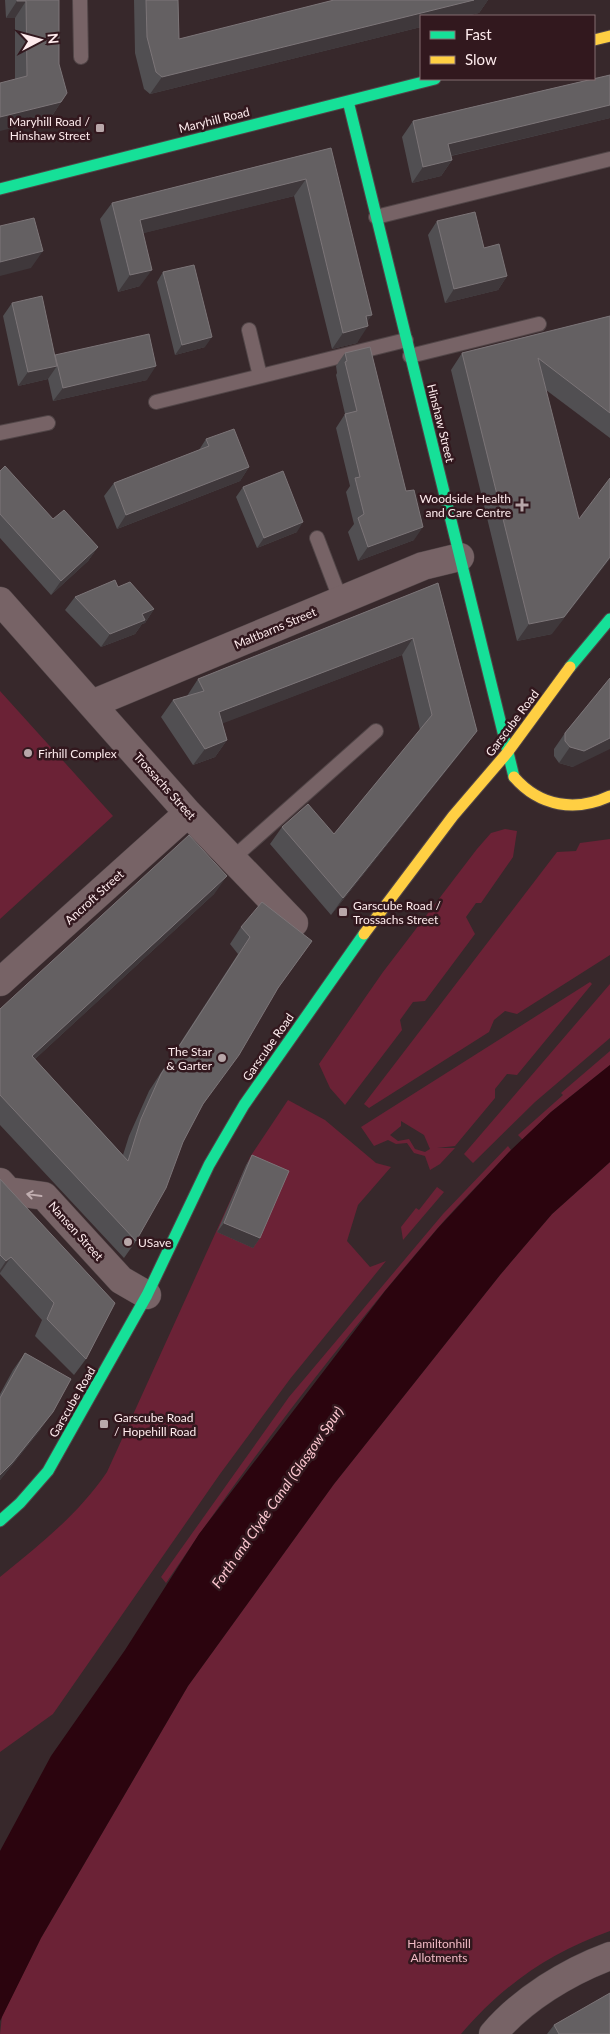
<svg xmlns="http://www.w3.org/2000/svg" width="610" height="2034" font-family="Lato,sans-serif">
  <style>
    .green { fill: #6b2236; fill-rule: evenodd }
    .water { fill: #2b040e }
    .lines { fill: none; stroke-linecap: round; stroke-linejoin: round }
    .lane-casing { stroke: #514547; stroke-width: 16 }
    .street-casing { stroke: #514547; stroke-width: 29 }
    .fast-casing { stroke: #514547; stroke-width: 13 }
    .slow-casing { stroke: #514547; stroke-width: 13 }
    .lane { stroke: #776366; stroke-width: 14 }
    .street { stroke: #776366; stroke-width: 28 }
    .fast { stroke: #16e098; stroke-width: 11 }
    .slow { stroke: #ffcf43; stroke-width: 11 }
    .wall { fill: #514f52 }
    .shaded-wall { fill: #3f383b }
    .building { fill: #646062; stroke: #7c7578 }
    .oneway { stroke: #c1aeb0 }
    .poi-dot { fill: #b8a7a9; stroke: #32181e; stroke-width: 2 }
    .labels { text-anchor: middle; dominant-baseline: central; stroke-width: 5; stroke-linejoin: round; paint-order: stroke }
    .street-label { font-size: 12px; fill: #feebed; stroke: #32181e }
    .poi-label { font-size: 12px; fill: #feebed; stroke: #32181e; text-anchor: start }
    .park-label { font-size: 12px; fill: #f1bbc5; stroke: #32181e }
    .water-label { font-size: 14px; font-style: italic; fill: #fdc7d0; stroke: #32181e }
  </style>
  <rect width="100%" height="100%" fill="#37282b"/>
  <path class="green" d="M0,691L113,816L0,919Z
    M505,829L517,831L513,857L481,903H476L466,917L475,934L425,1001L413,1002L400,1020L402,1030L345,1105L330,1088L319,1064L383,972L477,849L491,833Z
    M610,839V955L517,1014L505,1011L494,1020L489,1032L369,1108L364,1104L557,852L576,851L580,843Z
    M590,982L592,984L517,1075L507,1074L495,1089V1098L455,1146L437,1148H455L440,1164L430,1170L425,1156L414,1153L407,1143L396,1144L388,1140L374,1146L361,1127ZM401,1121L424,1135L430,1149L425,1152L415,1149L409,1139L398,1141L390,1135L401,1126Z
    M610,984V1038L535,1102L473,1163L464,1154Z
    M610,1051V1065L551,1112L523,1140L518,1135L563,1095L561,1093Z
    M288,1100L325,1120L376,1163L391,1167L358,1205L347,1241L370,1267L386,1261L290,1379L220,1474L53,1714L0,1752V1577C40,1544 77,1516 107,1472L250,1157Z
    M508,1146L511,1150C487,1177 460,1202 436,1230C340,1342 248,1461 166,1583L161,1577L289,1397L443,1214Z
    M610,1162V1931C549,1953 503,1985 461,2034H0L2,2016L41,1938L188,1686L334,1484L500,1275L552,1214Z
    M437,1187L444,1192L403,1240L401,1227L416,1208L419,1210Z"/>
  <path class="water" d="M610,1065V1162L552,1214L500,1275L334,1484L188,1686L41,1938L0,2021V1851L51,1756L125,1650L199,1534L385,1291L438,1228L511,1150L551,1112Z"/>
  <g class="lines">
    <g class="lane-casing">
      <path id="lane" d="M80,0L81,57
        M376,217L610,159
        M249,330L260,376
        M410,356L539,324
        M156,402L406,340
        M0,433L48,423
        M317,538L341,601
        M232,859L376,731"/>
    </g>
    <g class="street-casing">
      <path id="street" d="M0,601L188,813L294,923
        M92,704L423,566L460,557
        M0,982L188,813
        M0,1182L8,1191L44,1196L121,1280L147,1295
        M493,2034C523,1999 567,1972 610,1956"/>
    </g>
    <g class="fast-casing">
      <path id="fast" d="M348,101L514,777
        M0,189L435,79
        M570,667L610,619
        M0,1521L20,1503L48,1471L147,1295L209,1165L244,1105L364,934"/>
    </g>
    <g class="slow-casing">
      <path id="slow" d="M594,40L610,36
        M514,777C540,807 576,812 610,796
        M364,934L453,816L507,753L570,667"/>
    </g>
    <use href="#lane" class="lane"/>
    <use href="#street" class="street"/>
    <use href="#fast" class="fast"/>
    <use href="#slow" class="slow"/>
  </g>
  <path class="wall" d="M5,0H59V64L61,102L50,119L15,79V18H6Z
    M134,0H178L179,39L334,0H488L479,13L465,16H421V27L150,94L144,89L135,53Z
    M610,75V118L451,156L452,160L441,176L412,183L402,137L413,121Z
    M331,148L367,322L357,343L332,349L294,196L143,233L140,286L118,292L100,219L112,203Z
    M437,221L484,248L507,276L498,290L445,303L428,235Z
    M163,272L205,347L175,355L157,282Z
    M12,303L55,355L147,380L53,401L48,379L18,386L3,316Z
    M610,316V438L546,390L552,634L517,641L451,370L462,353Z
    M345,353L414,540L358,561L348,532L354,524L346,492L350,486L336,428L345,414L336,375L337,373L336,366Z
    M206,439L249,467L240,481L117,529L104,496L114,483L199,450Z
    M0,471L53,519L98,547L88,561L51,595L0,538Z
    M243,487L297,532L257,548L236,497Z
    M438,583L477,731L465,747L331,915L270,844L282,827L334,834L420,730L402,655L222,723L227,740L215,757L193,765L161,717L173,700L187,696L198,679Z
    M118,587L154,609L145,623L142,624L135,634L101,647L65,610L75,597Z
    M610,678L573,767L559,763L554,756V749L565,733Z
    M215,893L35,1059L123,1155L129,1136L149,1091L238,954L230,944L241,927L312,941L275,992L202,1106L183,1142L136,1241L124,1258L0,1125V1009Z
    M252,1155L260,1238L253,1248L217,1232L246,1165Z
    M0,1179L86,1359L74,1375L35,1336L42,1320L0,1274Z
    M25,1353L41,1429L0,1480V1394L13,1370Z
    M554,2025L610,2034H547Z"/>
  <path class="shaded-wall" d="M474,0H488L479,13L465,16H421V27L150,94L162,77Z
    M17,1H26L15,18H6Z
    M61,102L50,119L0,131V117Z
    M610,105V118L437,159L448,144Z
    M452,160L441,176L412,183L423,167Z
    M306,179L294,196L128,237L140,220Z
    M43,251L31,268L0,276V262Z
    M152,270L140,286L118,292L130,275Z
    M507,276L498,290L445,303L454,289Z
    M372,315L363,328L368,326L357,343L332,349L343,333L366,316Z
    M212,337L205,347L175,355L182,345Z
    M57,366L48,379L18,386L28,372Z
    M156,366L147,380L53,401L63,388Z
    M249,467L240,481L117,529L126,515Z
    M303,522L297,532L257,548L264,538Z
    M423,527L414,540L358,561L368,547Z
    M98,547L88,561L51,595L61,581Z
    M610,557V559L552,634L517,641L529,624Z
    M154,609L145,623L142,624L135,634L101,647L110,634L142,614Z
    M413,638L402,655L208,729L219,712Z
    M477,731L465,747L331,915L343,898Z
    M610,738V749L573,767L559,763L570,747Z
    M227,740L215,757L193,765L205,749Z
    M227,876L215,893L20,1073L32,1056Z
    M224,1223L260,1238L253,1248L217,1232Z
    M11,1257L0,1273V1270L6,1261Z
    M53,1412L41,1429L0,1480V1475Z"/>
  <path class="building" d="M17,0H59V64L67,93L61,102L0,117V83L27,76L26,1H17Z
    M146,0H178L179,39L334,0H474L162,77L156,72L147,37Z
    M610,75V105L448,144L452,160L423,167L413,121Z
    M331,148L372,315L366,316L368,326L343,333L306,179L140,220L152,270L130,275L112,203Z
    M475,212L484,248L499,244L507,276L454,289L437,221Z
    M34,218L43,251L0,262V226Z
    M194,265L212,337L182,345L163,272Z
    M42,296L57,366L28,372L12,303Z
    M610,316V413L538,358L579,519L610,478V557L564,617L529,624L462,353Z
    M149,334L156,366L63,388L55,355Z
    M370,347L406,491L414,490L423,527L368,547L358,518L364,514L355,478L360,477L345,414L357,411L345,362L347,361L345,353Z
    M234,429L249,467L126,515L114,483L209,446L206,439Z
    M5,466L53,519L64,510L98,547L61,581L0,514V471Z
    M283,471L303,522L264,538L243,487Z
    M115,580L118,587L130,582L154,609L142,614L145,620L110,634L75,597Z
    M438,583L477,731L343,898L282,827L308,804L334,834L432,715L413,638L219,712L227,740L205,749L173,700L204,691L198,679Z
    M610,678V738L584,751L570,747L565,741V733Z
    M189,835L227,876L32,1056L128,1161L141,1119L161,1074L250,937L241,927L262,902L312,941L278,988L239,1055L203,1104L183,1142L166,1188L136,1241L0,1095V1009Z
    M252,1155L289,1171L260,1238L224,1223Z
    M0,1179L115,1303L86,1359L47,1319L54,1303L11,1257L6,1261L0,1255Z
    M25,1353L71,1379L53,1412L12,1463L0,1475V1398Z
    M610,1993V2034H559L554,2025Z"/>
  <defs><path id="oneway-shaft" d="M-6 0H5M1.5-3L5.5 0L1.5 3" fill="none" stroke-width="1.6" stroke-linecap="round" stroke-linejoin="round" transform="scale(1.25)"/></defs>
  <use class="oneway" href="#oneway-shaft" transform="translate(34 1195) rotate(-172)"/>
  <g class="poi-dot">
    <rect x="95" y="123" width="10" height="10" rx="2.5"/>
    <path d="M519.5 497.5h5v5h5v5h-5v5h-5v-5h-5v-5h5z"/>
    <circle cx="28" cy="753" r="5"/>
    <rect x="338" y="907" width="10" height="10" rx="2.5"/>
    <circle cx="222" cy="1058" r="5"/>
    <circle cx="128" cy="1242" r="5"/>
    <rect x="99" y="1419" width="10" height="10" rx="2.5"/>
  </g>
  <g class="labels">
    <g class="street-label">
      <text transform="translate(214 120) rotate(-14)">Maryhill Road</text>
      <text transform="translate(441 423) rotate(76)">Hinshaw Street</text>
      <text transform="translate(275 628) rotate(-23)">Maltbarns Street</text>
      <text transform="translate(512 723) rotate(-53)">Garscube Road</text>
      <text transform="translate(165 786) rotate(48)">Trossachs Street</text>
      <text transform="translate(94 897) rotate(-42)">Ancroft Street</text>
      <text transform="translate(268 1047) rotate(-55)">Garscube Road</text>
      <text transform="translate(76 1231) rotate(48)">Nansen Street</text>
      <text transform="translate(72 1402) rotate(-60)">Garscube Road</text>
    </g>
    <g class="poi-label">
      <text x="90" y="121" text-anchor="end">Maryhill Road /<tspan x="90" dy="14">Hinshaw Street</tspan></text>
      <text x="511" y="498" text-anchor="end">Woodside Health<tspan x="511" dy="14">and Care Centre</tspan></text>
      <text x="38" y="753">Firhill Complex</text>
      <text x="353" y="905">Garscube Road /<tspan x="353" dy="14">Trossachs Street</tspan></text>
      <text x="212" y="1051" text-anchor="end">The Star<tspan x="212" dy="14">&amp; Garter</tspan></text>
      <text x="138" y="1242">USave</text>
      <text x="114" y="1417">Garscube Road<tspan x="114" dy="14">/ Hopehill Road</tspan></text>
    </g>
    <g class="park-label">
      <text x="439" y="1943">Hamiltonhill<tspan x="439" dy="14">Allotments</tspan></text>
    </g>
    <g class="water-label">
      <text transform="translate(277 1497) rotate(-55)">Forth and Clyde Canal (Glasgow Spur)</text>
    </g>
  </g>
  <rect x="420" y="15" width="175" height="65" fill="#32181e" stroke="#846c71"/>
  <rect x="430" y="31" width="25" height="8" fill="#16e098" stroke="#846c71"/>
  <text x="465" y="40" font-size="15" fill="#feebed">Fast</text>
  <rect x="430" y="56" width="25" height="8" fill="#ffcf43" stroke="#846c71"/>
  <text x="465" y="65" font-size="15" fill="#feebed">Slow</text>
  <g transform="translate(40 40) rotate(84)" stroke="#32181e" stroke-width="4" paint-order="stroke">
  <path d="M0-4L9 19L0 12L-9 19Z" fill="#feebed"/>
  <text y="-8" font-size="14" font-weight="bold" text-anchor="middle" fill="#feebed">N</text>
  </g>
</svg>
